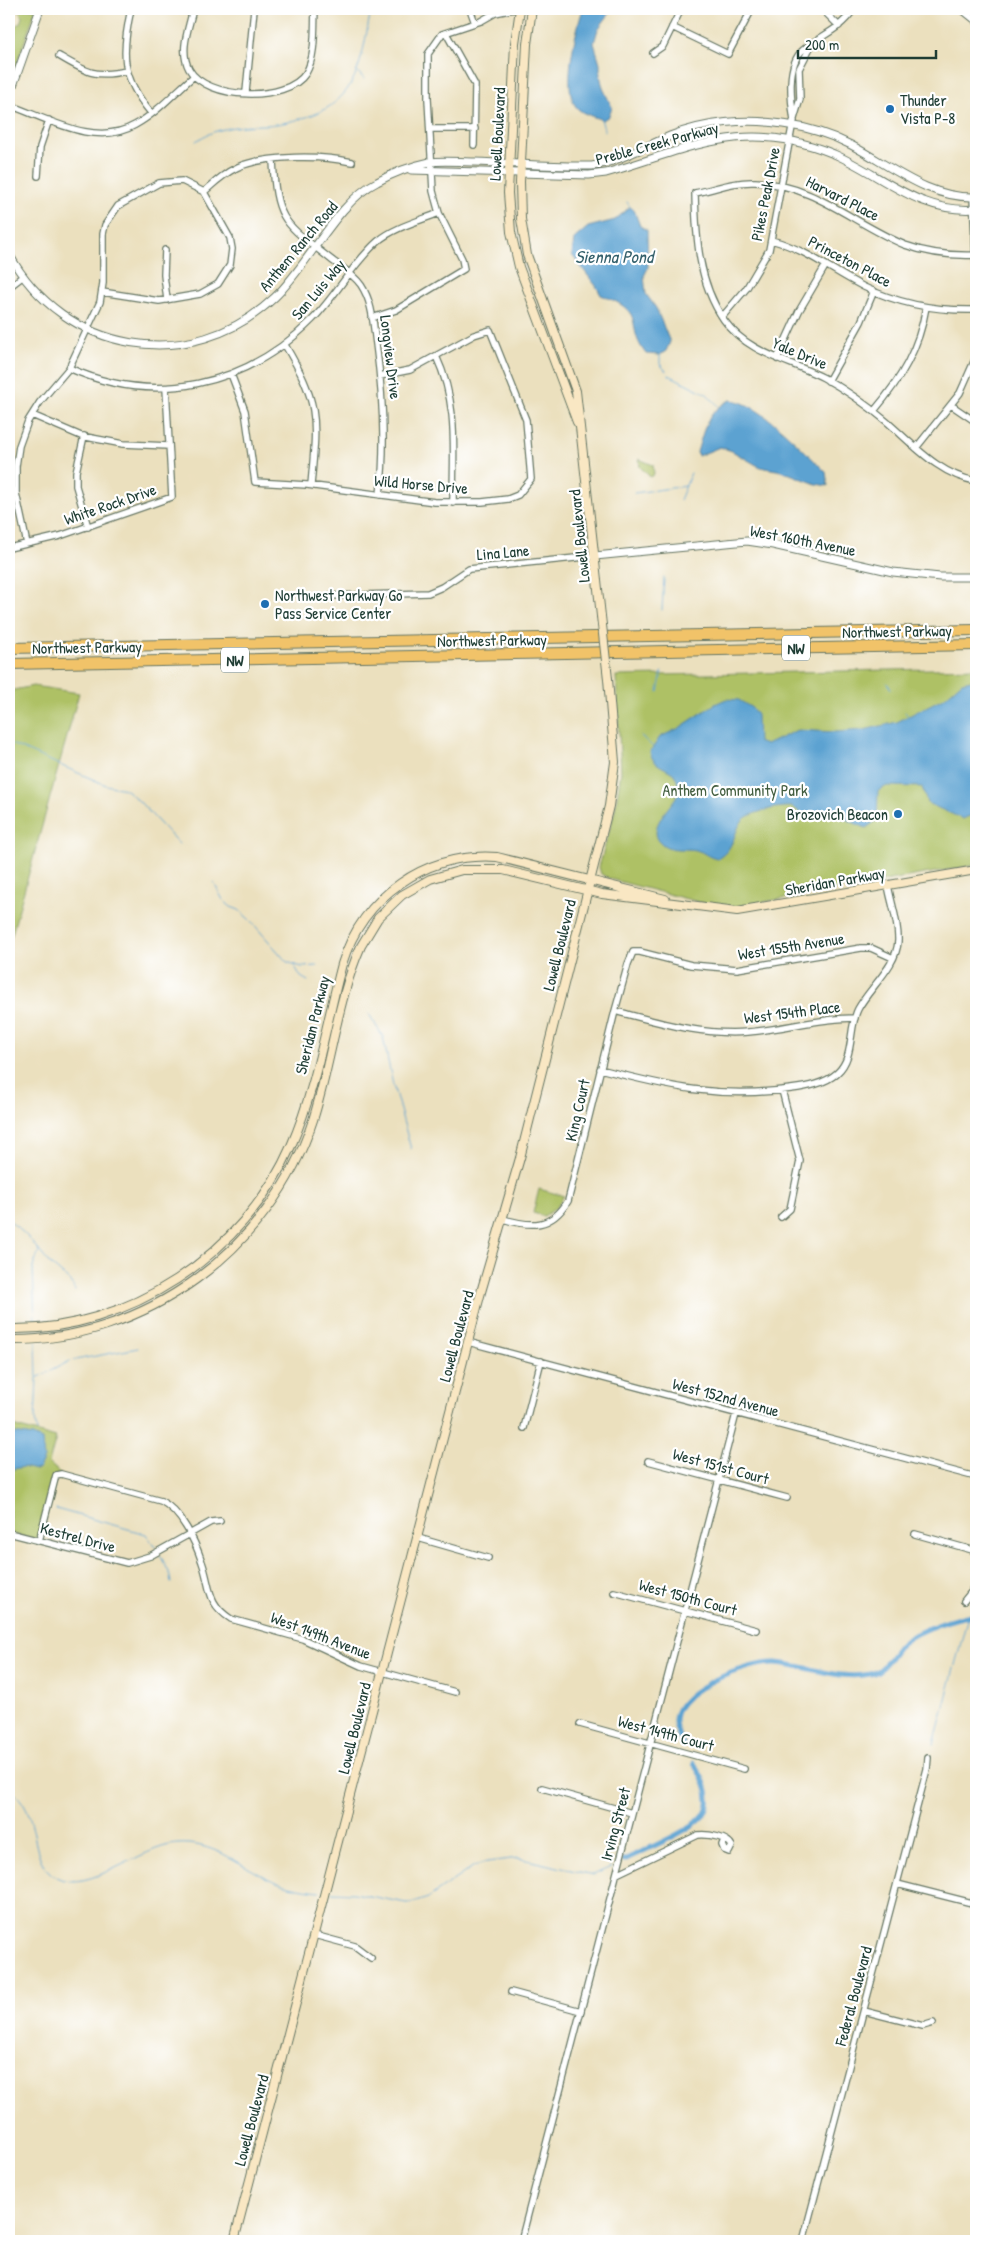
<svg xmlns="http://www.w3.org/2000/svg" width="985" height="2250" font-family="'Patrick Hand',sans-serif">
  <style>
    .green { fill: #aec165; stroke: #667f4c }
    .water { fill: #5ba2d1; stroke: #3d7082 }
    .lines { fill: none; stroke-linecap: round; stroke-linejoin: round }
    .stream { stroke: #5ba2d1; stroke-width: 1 }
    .canal { stroke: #5ba2d1; stroke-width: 5 }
    .minor-casing { stroke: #667664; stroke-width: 8 }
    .tertiary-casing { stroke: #667664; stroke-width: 9 }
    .secondary-casing { stroke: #667664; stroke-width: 10 }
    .motorway-casing { stroke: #667664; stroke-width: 12 }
    .minor { stroke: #fff; stroke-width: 5.5 }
    .tertiary { stroke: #fff; stroke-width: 7 }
    .secondary { stroke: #f9e7c3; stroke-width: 8 }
    .motorway { stroke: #f1c369; stroke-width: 10 }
    .secondary-bridge-casing { stroke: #667664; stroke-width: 10; stroke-linecap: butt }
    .secondary-bridge { stroke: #f9e7c3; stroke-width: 8 }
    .poi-dot { fill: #1f6fb2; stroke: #fff; stroke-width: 2 }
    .labels { text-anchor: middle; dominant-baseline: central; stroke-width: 4.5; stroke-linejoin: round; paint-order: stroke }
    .shield { fill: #fff; stroke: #627771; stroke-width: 1 }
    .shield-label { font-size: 15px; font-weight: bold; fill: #1f3d34 }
    .poi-label { font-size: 16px; fill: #1f3d34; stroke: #fff; text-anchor: start }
    .street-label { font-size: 16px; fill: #1f3d34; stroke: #fff }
    .park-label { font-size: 16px; fill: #435e40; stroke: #fff }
    .water-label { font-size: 18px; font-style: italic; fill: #34606b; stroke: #fff }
  </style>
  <rect width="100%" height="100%" fill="#fff"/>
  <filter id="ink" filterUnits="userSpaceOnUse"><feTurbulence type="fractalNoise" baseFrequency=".02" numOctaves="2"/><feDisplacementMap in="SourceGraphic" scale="10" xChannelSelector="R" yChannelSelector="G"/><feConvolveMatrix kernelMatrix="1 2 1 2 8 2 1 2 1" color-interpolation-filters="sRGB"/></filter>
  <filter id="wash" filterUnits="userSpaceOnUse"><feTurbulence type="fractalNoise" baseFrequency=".0096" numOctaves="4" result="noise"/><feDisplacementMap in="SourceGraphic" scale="20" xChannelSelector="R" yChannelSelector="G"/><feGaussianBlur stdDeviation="1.12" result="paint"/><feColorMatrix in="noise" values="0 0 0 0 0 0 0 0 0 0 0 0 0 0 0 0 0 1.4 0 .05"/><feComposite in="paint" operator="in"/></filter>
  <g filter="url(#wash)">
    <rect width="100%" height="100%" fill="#ebe0be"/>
    <path class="green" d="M19,9H36L9,86V56L13,27L20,23L22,17Z
      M639,459L653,465L654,474L650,477L640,467Z
      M976,668V865L735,907L714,906L610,879L601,874L599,867L615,810L621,772L616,676Z
      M33,686L79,693L9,945V691Z
      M539,1189L564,1196L555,1209L544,1216L533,1213Z
      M9,1425L56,1438L49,1463L61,1474L56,1475L39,1541L9,1533Z"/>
    <path class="water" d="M583,9H613L598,29L594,43L600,63V75L603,88L612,107L609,116L603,120C595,117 585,115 578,109C560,92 576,30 583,9Z
      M630,207L634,210L640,226L647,230L648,268L644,276L646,294L656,308L670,342L666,351L660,355L646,354C623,324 650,314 601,295L596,286L572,255L574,239L588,227L615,220Z
      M730,400C759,401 805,452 826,472L828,486L816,484L782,471L760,467L732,451L720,447L698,456L697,452C705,427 706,413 730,400Z
      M971,680L976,682V813L963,819L927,803L922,787L887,786L878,791L877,820L866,828L834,814C822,817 812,823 801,814C798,811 796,808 792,807C780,806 762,810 751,815C732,821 739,848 717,859C709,858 704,852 696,850C686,848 674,851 665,846C640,831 675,804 678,793C680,786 677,780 674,774C664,766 653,766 650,752L660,737L679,728L715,704L726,699L739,700L752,708L757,715L758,742L766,745L797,730L836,732L864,730L897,722L945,697L962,682Z
      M15,1433L33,1436L42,1440L44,1458L39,1469L35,1470L23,1467L9,1470V1439Z"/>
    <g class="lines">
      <path class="stream" d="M358,72L364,79
        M601,119L605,132
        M196,141C216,127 239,126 262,125C276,125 290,122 303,118C360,102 361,59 371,10
        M627,202L630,207
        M660,355V364L666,371
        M669,375L707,394L718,406
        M634,493L686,486
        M680,500L691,473
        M662,610L664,578
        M887,683L891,689
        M658,692L662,672
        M905,712L909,717
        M641,736L653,747
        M9,743L106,785L125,789L139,801L179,844
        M214,883L223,900L231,907L239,910L250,920L287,962L302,967L317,966
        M294,965L301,977L308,981
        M369,1014L383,1037L393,1085L411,1149
        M9,1220L27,1236L49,1263L71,1282L75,1291
        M35,1324L33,1267L39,1251
        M36,1341L37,1377
        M37,1431L35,1420L37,1378L70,1361L138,1348
        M56,1509L146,1534L155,1547
        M160,1555L169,1572L171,1583
        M934,1744L968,1616
        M9,1789C44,1812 25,1859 56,1877C89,1895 141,1846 177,1844C210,1841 238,1863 265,1877C283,1886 300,1889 320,1891
        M332,1892L354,1893L406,1903L416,1902L428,1898L474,1866L487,1862L518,1858L593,1875L611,1867"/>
      <path class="canal" d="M683,1744C680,1737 674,1727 675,1719C677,1688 750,1662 776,1663C807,1665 839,1681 870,1674C886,1671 891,1653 902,1643C919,1629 955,1618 976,1614
        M624,1860C644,1850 689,1832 702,1817C706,1812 709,1805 708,1799C708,1785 700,1774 694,1763"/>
    </g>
  </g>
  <g filter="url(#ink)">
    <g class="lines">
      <g class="minor-casing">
        <path id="minor" d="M131,9C121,54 121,77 151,113
          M193,9C189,28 179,50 189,69C206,100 287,103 306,73C316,56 314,28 315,9
          M470,9L475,23
          M822,9L839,26
          M961,9L976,21
          M9,17H11
          M672,27L728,54L752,9
          M446,33L475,85L474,145
          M653,53L663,46L681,9
          M59,56C86,72 95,78 126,71
          M246,92L254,9
          M9,105C47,118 95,148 135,125C157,113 175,92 194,76
          M794,121C791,101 786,64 803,50C822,34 838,32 854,9
          M430,129H475
          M273,160C276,223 285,223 333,261C343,268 354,275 361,285C373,303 373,324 376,344C383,395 386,444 380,495
          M38,176L40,147L49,120
          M204,192C214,183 224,173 238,167C267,155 322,155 352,162
          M973,197L976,264
          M771,240C806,249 832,271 864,287C899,304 937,311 976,310
          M165,250L164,275L167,300
          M976,255C952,256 927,253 905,245C852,223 816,185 755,182C734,181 715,189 695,193C696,237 698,282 724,320C748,354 789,360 824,378C846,390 867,405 886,421C913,444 939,475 976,481
          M9,287L22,277
          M722,317L746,289L769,250L793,122L800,99L799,69L812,44
          M372,318L396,310L464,269L462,259L439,213L433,191L428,99V54L442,34L481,21L495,13L514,9
          M285,345C320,404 317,419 311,485
          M436,356C459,405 453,450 453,503
          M777,359L799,311L826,265
          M69,368C155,407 246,386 312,320C336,296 352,264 378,241C395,227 419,221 439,213
          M231,374L245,411L255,482L307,485L435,502H482L508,499L518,495L531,479L526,420L490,330L474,335L410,370L380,376
          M828,381L861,322L874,291
          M951,405L976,422
          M874,411C901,379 919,349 926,307
          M32,415L81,436L123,444L169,446
          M84,436L76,472V486L88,527
          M916,448L960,393L976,357
          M27,544L16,493V466L19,446L28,421L40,402L69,368L100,302L103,283V234L105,225L118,206L159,183L182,181L204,192L230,238L232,249L230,265L218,284L200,294L159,301L102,292
          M9,548L60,536L172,497L166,388
          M331,596L428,593L442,587L469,569L595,556
          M615,1011C658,1022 703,1036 748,1032C784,1029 819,1018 855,1018
          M600,1069C668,1087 720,1099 791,1089C806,1087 825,1084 837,1073C855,1057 848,1029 858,1009C869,988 897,966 898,941C899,923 891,903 888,885
          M781,1217L790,1209L800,1161L782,1090
          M503,1219C531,1227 551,1229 568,1201L615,1011L628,964L633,952H640L691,965L737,969L861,948H871L893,958
          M468,1342L976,1477
          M524,1428L541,1361
          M648,1461L787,1498
          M9,1533L127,1563L150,1556L211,1522L220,1521
          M915,1534L976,1551
          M418,1538L488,1558
          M39,1541L56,1475L61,1474L161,1501C181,1511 195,1541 202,1562C211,1587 206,1603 231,1619L303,1639L361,1666L455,1692
          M614,1592L756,1630
          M964,1601L972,1591L976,1574
          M580,1724L744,1769
          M542,1788L632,1813
          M617,1874L698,1835C708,1834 728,1837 732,1846L729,1852L724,1850L722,1845L724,1840
          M897,1884L976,1904
          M314,1935L355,1946L371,1958
          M511,1992L581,2011
          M864,2011L923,2026L933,2023
          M521,2241L736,1414
          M803,2241L927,1769L928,1758"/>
      </g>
      <g class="tertiary-casing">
        <path id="tertiary" d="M9,97L40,9
          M411,170L589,175L606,173C692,148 744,117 834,154C882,175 920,214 976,209
          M9,254C63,353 191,377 275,297C307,267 338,201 377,182C393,173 411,166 430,162C444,160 461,162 475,162C514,163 553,167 592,166C620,161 644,147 670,136C705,122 746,118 783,124C806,127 830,134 851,145C891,166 929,199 976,197
          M595,556L747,541L773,545L893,572L940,577H976"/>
      </g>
      <g class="secondary-casing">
        <path id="secondary" d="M520,9L515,43L508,193L511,232L519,267L577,422
          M532,9L527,44L520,182L521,219L527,255L576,391L601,616
          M9,1329C128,1332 244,1254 291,1146C316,1089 326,1024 342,964C363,896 426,852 497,857L665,899
          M9,1340C145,1342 271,1249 313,1120C331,1064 337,1000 361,946L378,918L402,895L430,879L462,870H503L602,894L737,911L976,870
          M234,2241L481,1292L520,1158L609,806L615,762L608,679"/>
      </g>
      <g class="motorway-casing">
        <path id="motorway" d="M9,648L976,630
          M9,664L976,645"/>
      </g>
      <use href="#minor" class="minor"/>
      <use href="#tertiary" class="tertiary"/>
      <use href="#secondary" class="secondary"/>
      <use href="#motorway" class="motorway"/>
      <g class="secondary-bridge-casing">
        <path id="secondary-bridge" d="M601,616L608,679"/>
      </g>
      <use href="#secondary-bridge" class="secondary-bridge"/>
    </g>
  </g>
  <g class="poi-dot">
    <circle cx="890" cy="109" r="5"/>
    <circle cx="265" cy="604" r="5"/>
    <circle cx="898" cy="814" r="5"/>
  </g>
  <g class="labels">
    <g class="shield">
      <rect x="782" y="635.5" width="28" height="25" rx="4"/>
      <rect x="221" y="647.5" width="28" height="25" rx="4"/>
    </g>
    <g class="shield-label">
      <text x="796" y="648">NW</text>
      <text x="235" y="660">NW</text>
    </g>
    <g class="poi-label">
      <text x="900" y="100">Thunder<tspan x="900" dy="18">Vista P-8</tspan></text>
      <text x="275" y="595">Northwest Parkway Go<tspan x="275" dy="18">Pass Service Center</tspan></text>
      <text x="888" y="814" text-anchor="end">Brozovich Beacon</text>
    </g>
    <g class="street-label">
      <text transform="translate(497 134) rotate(-87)">Lowell Boulevard</text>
      <text transform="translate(657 143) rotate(-15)">Preble Creek Parkway</text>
      <text transform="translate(765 194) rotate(-79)">Pikes Peak Drive</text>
      <text transform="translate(843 198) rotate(27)">Harvard Place</text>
      <text transform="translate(298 246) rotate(-50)">Anthem Ranch Road</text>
      <text transform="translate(850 261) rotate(28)">Princeton Place</text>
      <text transform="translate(318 289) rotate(-50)">San Luis Way</text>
      <text transform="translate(800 353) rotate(23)">Yale Drive</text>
      <text transform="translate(391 357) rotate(83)">Longview Drive</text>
      <text transform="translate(421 484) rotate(5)">Wild Horse Drive</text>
      <text transform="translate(110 504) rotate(-19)">White Rock Drive</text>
      <text transform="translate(579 536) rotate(-96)">Lowell Boulevard</text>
      <text transform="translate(803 540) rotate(11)">West 160th Avenue</text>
      <text transform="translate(503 552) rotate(-5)">Lina Lane</text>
      <text transform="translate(897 631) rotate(-1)">Northwest Parkway</text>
      <text transform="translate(492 640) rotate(-1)">Northwest Parkway</text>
      <text transform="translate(87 647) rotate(-1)">Northwest Parkway</text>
      <text transform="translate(835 881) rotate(-10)">Sheridan Parkway</text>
      <text transform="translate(559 945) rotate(-76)">Lowell Boulevard</text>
      <text transform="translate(791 946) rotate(-9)">West 155th Avenue</text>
      <text transform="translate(792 1012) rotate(-7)">West 154th Place</text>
      <text transform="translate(312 1025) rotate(-76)">Sheridan Parkway</text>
      <text transform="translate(577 1110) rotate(-77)">King Court</text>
      <text transform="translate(456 1336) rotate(-75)">Lowell Boulevard</text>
      <text transform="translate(726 1397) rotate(15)">West 152nd Avenue</text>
      <text transform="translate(721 1466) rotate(15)">West 151st Court</text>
      <text transform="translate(78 1537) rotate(15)">Kestrel Drive</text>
      <text transform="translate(688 1597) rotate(15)">West 150th Court</text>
      <text transform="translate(321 1635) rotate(21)">West 149th Avenue</text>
      <text transform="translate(354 1728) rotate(-76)">Lowell Boulevard</text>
      <text transform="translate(666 1733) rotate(15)">West 149th Court</text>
      <text transform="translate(615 1824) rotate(-75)">Irving Street</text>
      <text transform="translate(853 1996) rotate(-75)">Federal Boulevard</text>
      <text transform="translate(251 2120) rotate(-75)">Lowell Boulevard</text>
    </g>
    <g class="park-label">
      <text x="735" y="790">Anthem Community Park</text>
    </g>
    <g class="water-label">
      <text x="614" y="256">Sienna Pond</text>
    </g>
  </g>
  <rect width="985" height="2250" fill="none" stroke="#fff" stroke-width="30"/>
  <path d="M798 50v8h138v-8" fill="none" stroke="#1f3d34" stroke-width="2.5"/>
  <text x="805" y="50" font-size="15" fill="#1f3d34" stroke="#ffffff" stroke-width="4" paint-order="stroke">200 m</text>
</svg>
